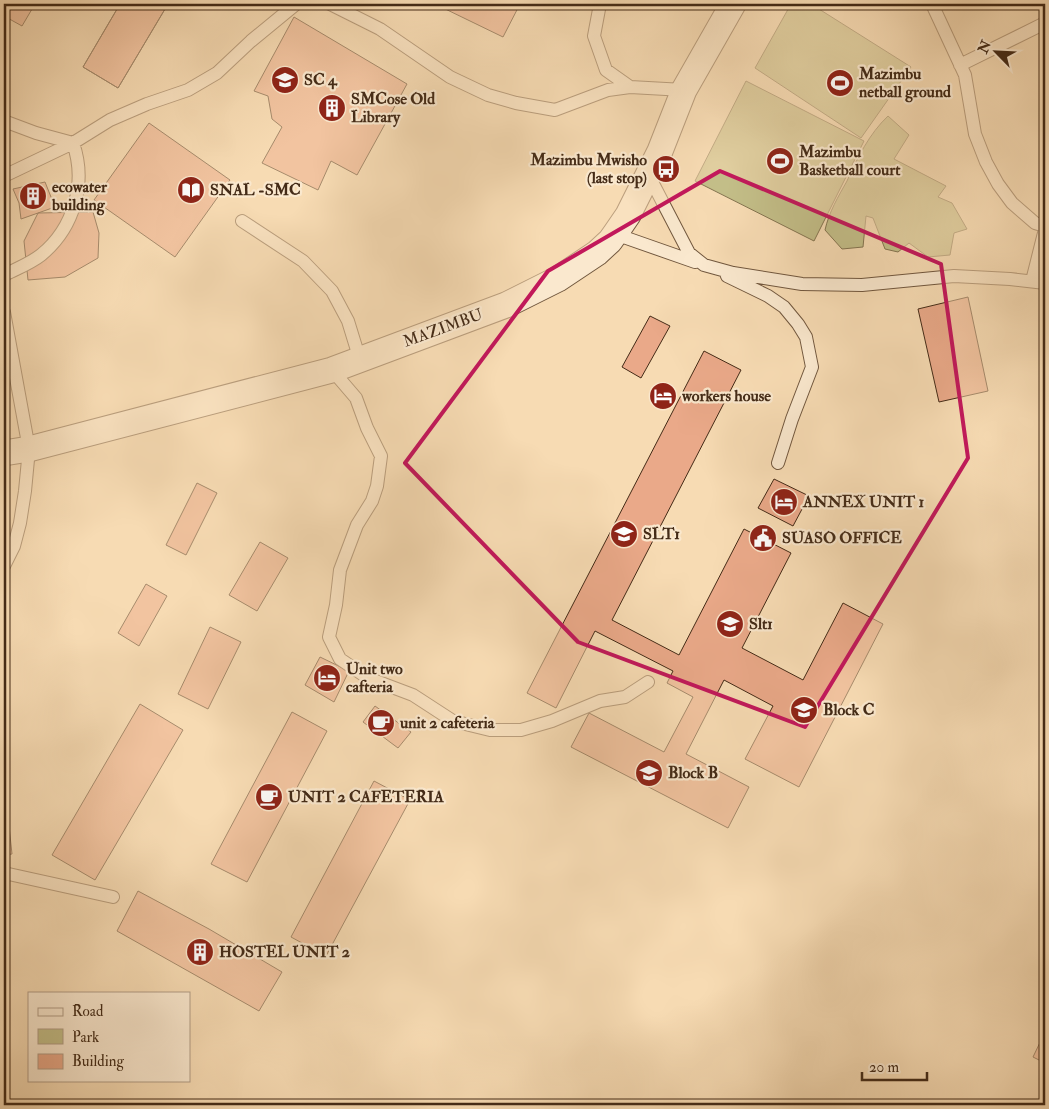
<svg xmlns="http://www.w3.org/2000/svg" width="1049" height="1109" font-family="'IM FELL Double Pica',serif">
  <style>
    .green { fill: #c3be88; stroke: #847450 }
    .building { fill: #eaa989; stroke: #442b17 }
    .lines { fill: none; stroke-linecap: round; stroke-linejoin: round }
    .lane-casing { stroke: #71573e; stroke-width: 14 }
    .street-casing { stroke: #71573e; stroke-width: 27 }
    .lane { stroke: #fae8ce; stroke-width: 12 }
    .street { stroke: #fae8ce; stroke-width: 25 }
    .marked { fill: none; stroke: #c2185b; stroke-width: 4; stroke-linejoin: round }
    .labels { text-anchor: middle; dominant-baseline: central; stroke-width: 4.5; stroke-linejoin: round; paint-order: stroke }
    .poi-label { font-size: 16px; font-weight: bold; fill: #442b17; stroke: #fae8ce; text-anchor: start }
    .street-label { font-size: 16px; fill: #442b17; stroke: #fae8ce }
  </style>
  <rect width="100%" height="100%" fill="#f7dbb3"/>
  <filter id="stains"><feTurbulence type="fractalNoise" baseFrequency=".004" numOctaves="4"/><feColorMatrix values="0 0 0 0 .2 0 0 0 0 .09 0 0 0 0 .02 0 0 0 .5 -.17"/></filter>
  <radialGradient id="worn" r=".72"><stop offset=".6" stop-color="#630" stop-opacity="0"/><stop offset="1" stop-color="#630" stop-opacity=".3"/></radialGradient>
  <path class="green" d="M791,4H811L911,67L861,138L755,68Z
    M746,81L864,141L814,241L695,181Z
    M888,116L909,135L894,159L946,186L938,197L952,203L967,229L954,233L950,255L928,257L909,243L898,252L885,249L873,218L866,216L863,247L842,249L825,230C829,212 838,197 847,181C858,157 869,134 888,116Z"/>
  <path class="building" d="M4,4H35L22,26L4,16Z
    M120,4H168L118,88L83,67Z
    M120,4H168L118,88L83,67Z
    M435,4H520L503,37Z
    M294,17L407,84L357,175L331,161L318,190L262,163L282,127L272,119L268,96L254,91Z
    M149,123L230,180L175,257L94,200Z
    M45,182L55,207L21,219L19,203L13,189Z
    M93,212L99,233L98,258L65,277L28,280L24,241L38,213Z
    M968,297L988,391L939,402L918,309Z
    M650,316L670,326L641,378L622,367Z
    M704,351L741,370L612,620L679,655L744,529L791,553L742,648L803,680L843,603L883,624L799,787L745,759L773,706L724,680L686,754L749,787L728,828L571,747L589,713L664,752L693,697L667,683L673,671L595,631L556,708L527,693Z
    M774,479L809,496L793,526L758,508Z
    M197,483L217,493L186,555L166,545Z
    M260,542L288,558L257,611L229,595Z
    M146,584L167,596L139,646L118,633Z
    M210,627L241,642L208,709L178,694Z
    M320,657L349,671L334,702L305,685Z
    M140,704L183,730L95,880L52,855Z
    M375,706L411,732L398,748L363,722Z
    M292,712L327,731L247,882L211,864Z
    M4,780L12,854L4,855Z
    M374,781L410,800L326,956L291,937Z
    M138,891L209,929L282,972L259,1011L117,931Z
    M1045,1032V1063L1033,1057Z"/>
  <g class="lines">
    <g class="lane-casing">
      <path id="lane" d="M330,4L380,29L450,77L488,95L516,103L555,110L608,90L630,87L684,90
        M600,4L594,36L606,70L630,87
        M932,4L965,75L975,134L986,162L998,184L1012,203L1035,223L1045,226
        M960,65L1045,23
        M4,121L36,133L73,143C87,183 74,228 41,255C31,263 16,269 4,275
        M648,174L689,253L704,265L733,273L802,284L862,285L954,276L1010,279L1045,283
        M4,176L73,143L110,120L147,104L188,90L217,73L251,41L296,4
        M242,221L303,261L332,291L348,321L360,360
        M615,234L695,262
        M727,276L768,296L784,307L798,324L806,337L812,367L792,419L778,463
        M1032,281L1045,229
        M4,312L29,449L25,491L20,523L14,546L4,566
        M332,370L356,398L367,428L381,456L377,486L372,501L357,525L340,570L336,605L329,637L340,659L368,678L413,695L453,721L490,730H521L552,721L600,701L625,697L648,682
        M4,873L113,897"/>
    </g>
    <g class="street-casing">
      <path id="street" d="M4,453L29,449L332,370L506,305L558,279L597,253L610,241L615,234L628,215L660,151L684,90L733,4"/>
    </g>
    <use href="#lane" class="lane"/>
    <use href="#street" class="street"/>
  </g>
  <path d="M0 0H1049V1109H0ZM720,171L941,264L968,458L805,727L578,642L405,463L548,271Z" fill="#f7dbb3" fill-opacity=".55" fill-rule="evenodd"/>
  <path class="marked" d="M720,171L941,264L968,458L805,727L578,642L405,463L548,271Z"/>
  <defs>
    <g id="university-disc" transform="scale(1.4375)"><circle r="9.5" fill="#8f2418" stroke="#fae8ce"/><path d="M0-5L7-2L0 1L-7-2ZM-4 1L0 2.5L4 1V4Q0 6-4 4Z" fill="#fff"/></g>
    <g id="stadium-disc" transform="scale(1.4375)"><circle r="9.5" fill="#8f2418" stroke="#fae8ce"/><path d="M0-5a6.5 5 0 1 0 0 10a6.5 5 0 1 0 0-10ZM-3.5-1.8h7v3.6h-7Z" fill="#fff"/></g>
    <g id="building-disc" transform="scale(1.4375)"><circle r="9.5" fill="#8f2418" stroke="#fae8ce"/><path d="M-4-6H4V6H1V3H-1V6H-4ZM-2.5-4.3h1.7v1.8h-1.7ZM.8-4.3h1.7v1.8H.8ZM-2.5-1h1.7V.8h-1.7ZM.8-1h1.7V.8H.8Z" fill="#fff"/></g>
    <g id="bus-disc" transform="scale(1.4375)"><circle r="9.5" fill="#8f2418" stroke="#fae8ce"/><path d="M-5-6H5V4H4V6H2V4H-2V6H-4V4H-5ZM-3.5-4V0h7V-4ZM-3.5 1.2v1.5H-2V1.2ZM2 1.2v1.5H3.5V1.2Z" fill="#fff"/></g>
    <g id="library-disc" transform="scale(1.4375)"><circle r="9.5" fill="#8f2418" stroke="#fae8ce"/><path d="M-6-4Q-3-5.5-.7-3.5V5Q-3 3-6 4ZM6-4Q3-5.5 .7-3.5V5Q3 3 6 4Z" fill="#fff"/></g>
    <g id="hotel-disc" transform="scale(1.4375)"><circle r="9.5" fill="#8f2418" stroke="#fae8ce"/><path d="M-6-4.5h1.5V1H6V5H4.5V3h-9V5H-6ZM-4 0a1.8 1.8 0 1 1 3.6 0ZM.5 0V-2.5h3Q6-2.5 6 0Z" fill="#fff"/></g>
    <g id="school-disc" transform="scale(1.4375)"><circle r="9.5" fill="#8f2418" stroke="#fae8ce"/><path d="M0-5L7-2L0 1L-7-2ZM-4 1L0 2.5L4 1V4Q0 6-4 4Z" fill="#fff"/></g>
    <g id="civic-disc" transform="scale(1.4375)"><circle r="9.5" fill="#8f2418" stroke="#fae8ce"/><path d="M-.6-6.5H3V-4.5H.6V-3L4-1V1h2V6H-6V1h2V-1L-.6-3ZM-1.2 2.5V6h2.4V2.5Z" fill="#fff"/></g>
    <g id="cafe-disc" transform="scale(1.4375)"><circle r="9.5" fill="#8f2418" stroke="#fae8ce"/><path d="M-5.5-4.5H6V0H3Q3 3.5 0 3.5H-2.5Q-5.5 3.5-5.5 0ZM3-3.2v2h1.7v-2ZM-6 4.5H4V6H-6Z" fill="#fff"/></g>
  </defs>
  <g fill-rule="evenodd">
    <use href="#university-disc" x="285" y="80"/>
    <use href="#stadium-disc" x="840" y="83"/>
    <use href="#building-disc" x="332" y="108"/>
    <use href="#stadium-disc" x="780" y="161"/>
    <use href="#bus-disc" x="666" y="169"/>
    <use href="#library-disc" x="191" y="190"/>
    <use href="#building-disc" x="33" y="196"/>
    <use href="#hotel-disc" x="663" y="396"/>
    <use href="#hotel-disc" x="784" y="502"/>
    <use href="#school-disc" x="624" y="534"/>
    <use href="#civic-disc" x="763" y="538"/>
    <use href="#university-disc" x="730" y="624"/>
    <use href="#hotel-disc" x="327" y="678"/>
    <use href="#school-disc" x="804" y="710"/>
    <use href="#cafe-disc" x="381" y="723"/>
    <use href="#school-disc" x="649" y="773"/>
    <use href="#cafe-disc" x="269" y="797"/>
    <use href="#building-disc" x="200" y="952"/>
  </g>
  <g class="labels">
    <g class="poi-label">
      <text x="859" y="74">Mazimbu<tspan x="859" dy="18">netball ground</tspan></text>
      <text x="304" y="80">SC 4</text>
      <text x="351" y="99">SMCose Old<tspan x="351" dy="18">Library</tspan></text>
      <text x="799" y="152">Mazimbu<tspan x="799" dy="18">Basketball court</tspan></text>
      <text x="647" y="160" text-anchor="end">Mazimbu Mwisho<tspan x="647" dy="18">(last stop)</tspan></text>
      <text x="52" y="187">ecowater<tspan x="52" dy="18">building</tspan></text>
      <text x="210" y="190">SNAL -SMC</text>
      <text x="682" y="396">workers house</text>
      <text x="803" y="502">ANNEX UNIT 1</text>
      <text x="643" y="534">SLT1</text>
      <text x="782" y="538">SUASO OFFICE</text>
      <text x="749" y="624">Slt1</text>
      <text x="346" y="669">Unit two<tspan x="346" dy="18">cafteria</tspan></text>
      <text x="823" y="710">Block C</text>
      <text x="400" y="723">unit 2 cafeteria</text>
      <text x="668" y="773">Block B</text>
      <text x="288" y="797">UNIT 2 CAFETERIA</text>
      <text x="219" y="952">HOSTEL UNIT 2</text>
    </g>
    <g class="street-label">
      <text transform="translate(443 328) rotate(-20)">MAZIMBU</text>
    </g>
  </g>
  <rect width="1049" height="1109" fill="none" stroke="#f7dbb3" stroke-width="20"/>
  <rect x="5" y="5" width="1039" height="1099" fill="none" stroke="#442b17" stroke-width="2.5"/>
  <rect x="10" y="10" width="1029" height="1089" fill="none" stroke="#442b17"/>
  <rect x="28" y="992" width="162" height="90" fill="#fae8ce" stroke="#b19c85"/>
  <rect x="38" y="1008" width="25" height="8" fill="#fae8ce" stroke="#b19c85"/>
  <text x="72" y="1016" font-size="15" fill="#442b17">Road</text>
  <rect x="38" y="1029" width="25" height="15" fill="#c3be88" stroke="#b19c85"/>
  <text x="72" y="1042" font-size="15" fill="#442b17">Park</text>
  <rect x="38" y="1054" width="25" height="15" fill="#eaa989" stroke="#b19c85"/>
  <text x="72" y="1066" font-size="15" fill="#442b17">Building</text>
  <g transform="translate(996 52) rotate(294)" stroke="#fae8ce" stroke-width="4" paint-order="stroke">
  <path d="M0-4L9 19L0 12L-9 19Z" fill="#442b17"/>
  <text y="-8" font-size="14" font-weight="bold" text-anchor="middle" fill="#442b17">N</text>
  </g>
  <path d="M862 1072v8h65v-8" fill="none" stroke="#442b17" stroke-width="2.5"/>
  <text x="869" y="1072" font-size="15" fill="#442b17" stroke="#fae8ce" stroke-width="4" paint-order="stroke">20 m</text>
  <rect width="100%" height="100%" filter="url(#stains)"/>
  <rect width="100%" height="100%" fill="url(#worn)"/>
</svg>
